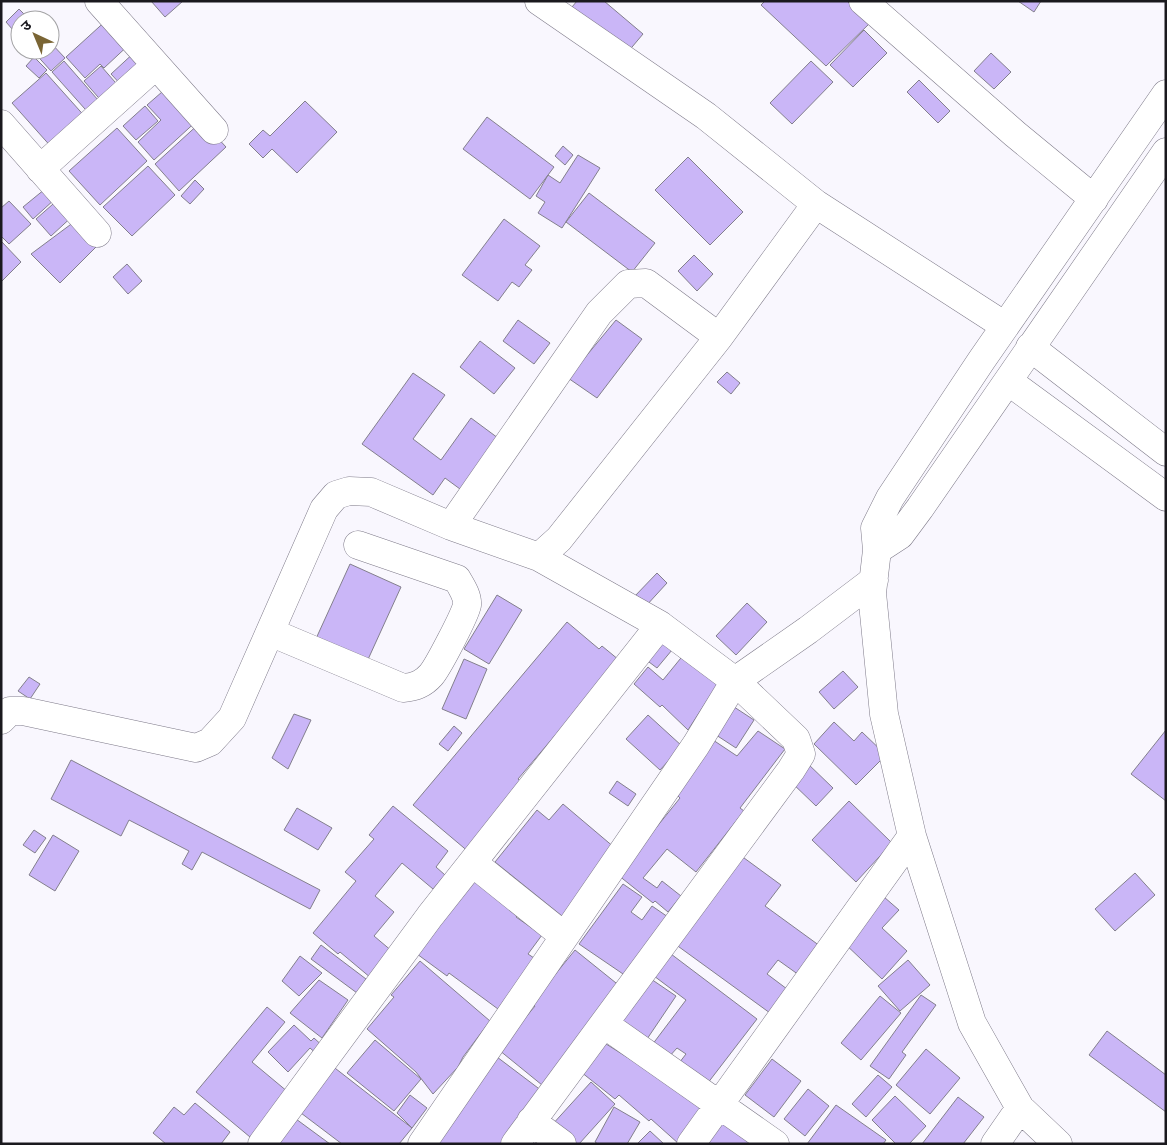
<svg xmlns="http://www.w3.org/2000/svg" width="1167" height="1145" font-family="'PT Sans Narrow','Noto Sans Devanagari',sans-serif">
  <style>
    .building { fill: #cab6f7; stroke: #837f8d }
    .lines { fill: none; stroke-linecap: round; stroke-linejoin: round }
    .minor-casing { stroke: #7e7a89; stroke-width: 29 }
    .minor { stroke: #fff; stroke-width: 28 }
  </style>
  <rect width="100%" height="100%" fill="#f9f7fe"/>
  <path class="building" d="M151,1H183L165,17Z
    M577,1H604L643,34L627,53L572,7Z
    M765,1H847L871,22L826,66L761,5Z
    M1018,1H1041L1034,12Z
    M19,9L30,20H20V38L6,22Z
    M110,17L133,41L104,68L100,64L85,78L66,57Z
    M864,30L887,53L853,87L830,65Z
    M50,42L65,58L51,71L32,50H50Z
    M137,50L151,64L124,88L111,74Z
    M991,53L1011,72L994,89L974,71Z
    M34,57L47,70L39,78L26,66Z
    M64,61L105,108L93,118L52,72Z
    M811,61L833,82L792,124L770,103Z
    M101,66L122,90L105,105L84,81Z
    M46,73L88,120L54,150L12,103Z
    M919,80L950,111L938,123L907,92Z
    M170,85L200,118L154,160L138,142L161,120L147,105Z
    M305,101L337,132L297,173L272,149L263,158L249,144L263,130L270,136Z
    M145,106L158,121L136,140L123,126Z
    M487,117L554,167L530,199L463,149Z
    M202,121L226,147L179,191L155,164Z
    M117,128L147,161L100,205L69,171Z
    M563,146L573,155L565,165L555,156Z
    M578,155L600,168L562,228L538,213L545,202L536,196L548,175L560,183Z
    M688,157L743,212L710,245L655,190Z
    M148,166L175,195L132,236L103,207Z
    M195,180L204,189L190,204L181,196Z
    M45,189L55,199L33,219L23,207Z
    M589,193L655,243L632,272L566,222Z
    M61,197L76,213L51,236L36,219Z
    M9,201L31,224L9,244L1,236V208Z
    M78,219L101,242L60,283L31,254Z
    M504,219L540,246L525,265L532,270L519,287L512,282L498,301L462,275Z
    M1,241L21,262L1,282Z
    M694,255L713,274L697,291L678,271Z
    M127,264L142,281L128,294L113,277Z
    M518,320L550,343L534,364L503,341Z
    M616,320L642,339L597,398L568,378Z
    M480,341L515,368L494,394L460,367Z
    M727,372L740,383L731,394L717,382Z
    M413,373L445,395L413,439L441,460L471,418L498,438L460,489L445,478L433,495L362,444Z
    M350,564L401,587L365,666L314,643Z
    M657,573L667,583L645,607L634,597Z
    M497,595L522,610L489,664L464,649Z
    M747,603L767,622L736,655L716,636Z
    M567,622L599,649L602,646L619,660L518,779L526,786L470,853L413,805Z
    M665,634L677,644L657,668L645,659Z
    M685,653L717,685L688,730L662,705L660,707L634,684L648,667L663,680Z
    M464,659L487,669L466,719L442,709Z
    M843,671L858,687L834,709L819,692Z
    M29,677L40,684L30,699L18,691Z
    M728,703L754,720L736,748L710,731Z
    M294,714L311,720L288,769L272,758Z
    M648,715L682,746L660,770L626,739Z
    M834,722L854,741L862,732L886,755L856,785L814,744Z
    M454,726L462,733L448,751L439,744Z
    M1166,730V801L1131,774Z
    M758,731L785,749L740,808L744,811L696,872L667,849L643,878L657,888L662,881L681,896L668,912L655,901L653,903L618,875L680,798L674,792L713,740L737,756Z
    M71,760L320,890L310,909L202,852L192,870L182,864L189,851L129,820L121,836L51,799Z
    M806,762L833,788L816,806L789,780Z
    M617,781L636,794L628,806L609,793Z
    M849,801L892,843L856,882L812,840Z
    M563,804L615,848L567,920L495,862L537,810L549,820Z
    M393,806L448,851L436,867L445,875L433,889L402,863L375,896L394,912L374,936L393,952L371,978L340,952L338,954L313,933L356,881L345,872L374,839L369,835Z
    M297,808L332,828L318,850L284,830Z
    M34,830L46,838L35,853L23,845Z
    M53,835L79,851L55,891L29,875Z
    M740,855L781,885L765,906L820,946L799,975L778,960L767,974L787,989L770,1013L675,944Z
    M1135,873L1155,895L1115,931L1095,909Z
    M474,875L522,909L516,917L542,935L528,954L534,958L498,1009L449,973L447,976L417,954Z
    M623,884L642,897L631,912L642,920L652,906L668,917L626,976L579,944Z
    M884,897L899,910L882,928L907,951L882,979L842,941Z
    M321,945L366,979L357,993L311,959Z
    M575,950L621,987L542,1085L499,1050L535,1006L532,1003Z
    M671,954L757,1019L704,1088L676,1067L686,1054L677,1048L668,1058L652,1045L686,1000L654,976Z
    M300,956L322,973L299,996L282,981Z
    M908,960L930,985L900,1011L878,986Z
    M420,961L490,1021L463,1057L458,1067L433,1094L416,1072L367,1029L394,997L391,995Z
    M651,979L676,996L645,1042L620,1025Z
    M319,980L348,1000L322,1038L290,1013Z
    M921,995L936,1005L902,1052L906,1055L889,1079L870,1066Z
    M880,996L901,1013L861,1060L841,1043Z
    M267,1007L285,1022L252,1062L288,1092L250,1137L196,1092Z
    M294,1025L311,1041L314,1038L326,1049L319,1056L310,1048L288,1072L268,1052Z
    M1107,1031L1166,1075V1112L1089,1055Z
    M375,1040L421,1079L394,1111L347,1073Z
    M603,1042L709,1109L679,1144L651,1119L649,1121L619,1095L615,1099L581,1072Z
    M926,1049L960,1078L930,1114L896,1085Z
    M497,1057L542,1091L502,1144H435Z
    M772,1059L801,1081L774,1117L745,1095Z
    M331,1065L412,1128L399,1144H342L297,1110Z
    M878,1075L892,1087L866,1117L852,1104Z
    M591,1082L615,1104L579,1144H570L551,1126Z
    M808,1089L829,1106L805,1136L784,1119Z
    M410,1095L427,1108L412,1128L397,1113Z
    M895,1096L926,1126L909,1144H896L872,1120Z
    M958,1097L984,1117L963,1144H922Z
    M195,1103L230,1132L221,1144H166L153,1133L174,1107L184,1115Z
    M836,1105L886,1140L883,1144H807Z
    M614,1107L640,1122L627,1144H598L595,1142Z
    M725,1116L758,1144H707Z
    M296,1119L330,1144H278Z
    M650,1131L664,1144H637Z"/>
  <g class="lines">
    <g class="minor-casing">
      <path id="minor" d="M99,1L214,130
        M539,1L706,116L816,204L1005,326
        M863,1L1015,134L1094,199
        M1,124L97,233
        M40,169L156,65
        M1030,347L1166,452
        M1008,381L1166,497
        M451,526L599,313L628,284L646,283L719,337
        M877,550L900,535L920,508L1166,152
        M270,632L403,688C415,687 423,684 431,675C438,667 465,615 467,605C468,596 461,586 457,579L358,545
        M1,720L10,711H23L196,748L210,742L232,718L324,509L336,495L349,491L371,492L451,526L539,557L559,539L719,337L816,204
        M473,863L564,936
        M604,1024L775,1144
        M531,1121L562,1144
        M262,1144L430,916L660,625
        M422,1144L696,745L735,681L808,630L874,580
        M515,1144L791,770L801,754L796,739L735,681L660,625L539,557
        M691,1144L912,836
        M995,1144L1020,1108
        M1058,1144L1020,1108L972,1023L912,836L884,714L872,593L877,550L875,528L890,498L981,361L1166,94"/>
    </g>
    <use href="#minor" class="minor"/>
  </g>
  <rect width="1167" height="1145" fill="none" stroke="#1a191e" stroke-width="5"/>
  <g transform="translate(35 35) rotate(316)"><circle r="24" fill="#ffffff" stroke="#a3a3a5"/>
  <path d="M0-4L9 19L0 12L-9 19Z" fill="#7a6534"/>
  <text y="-8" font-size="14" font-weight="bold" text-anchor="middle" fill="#1a191e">उ</text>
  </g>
</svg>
